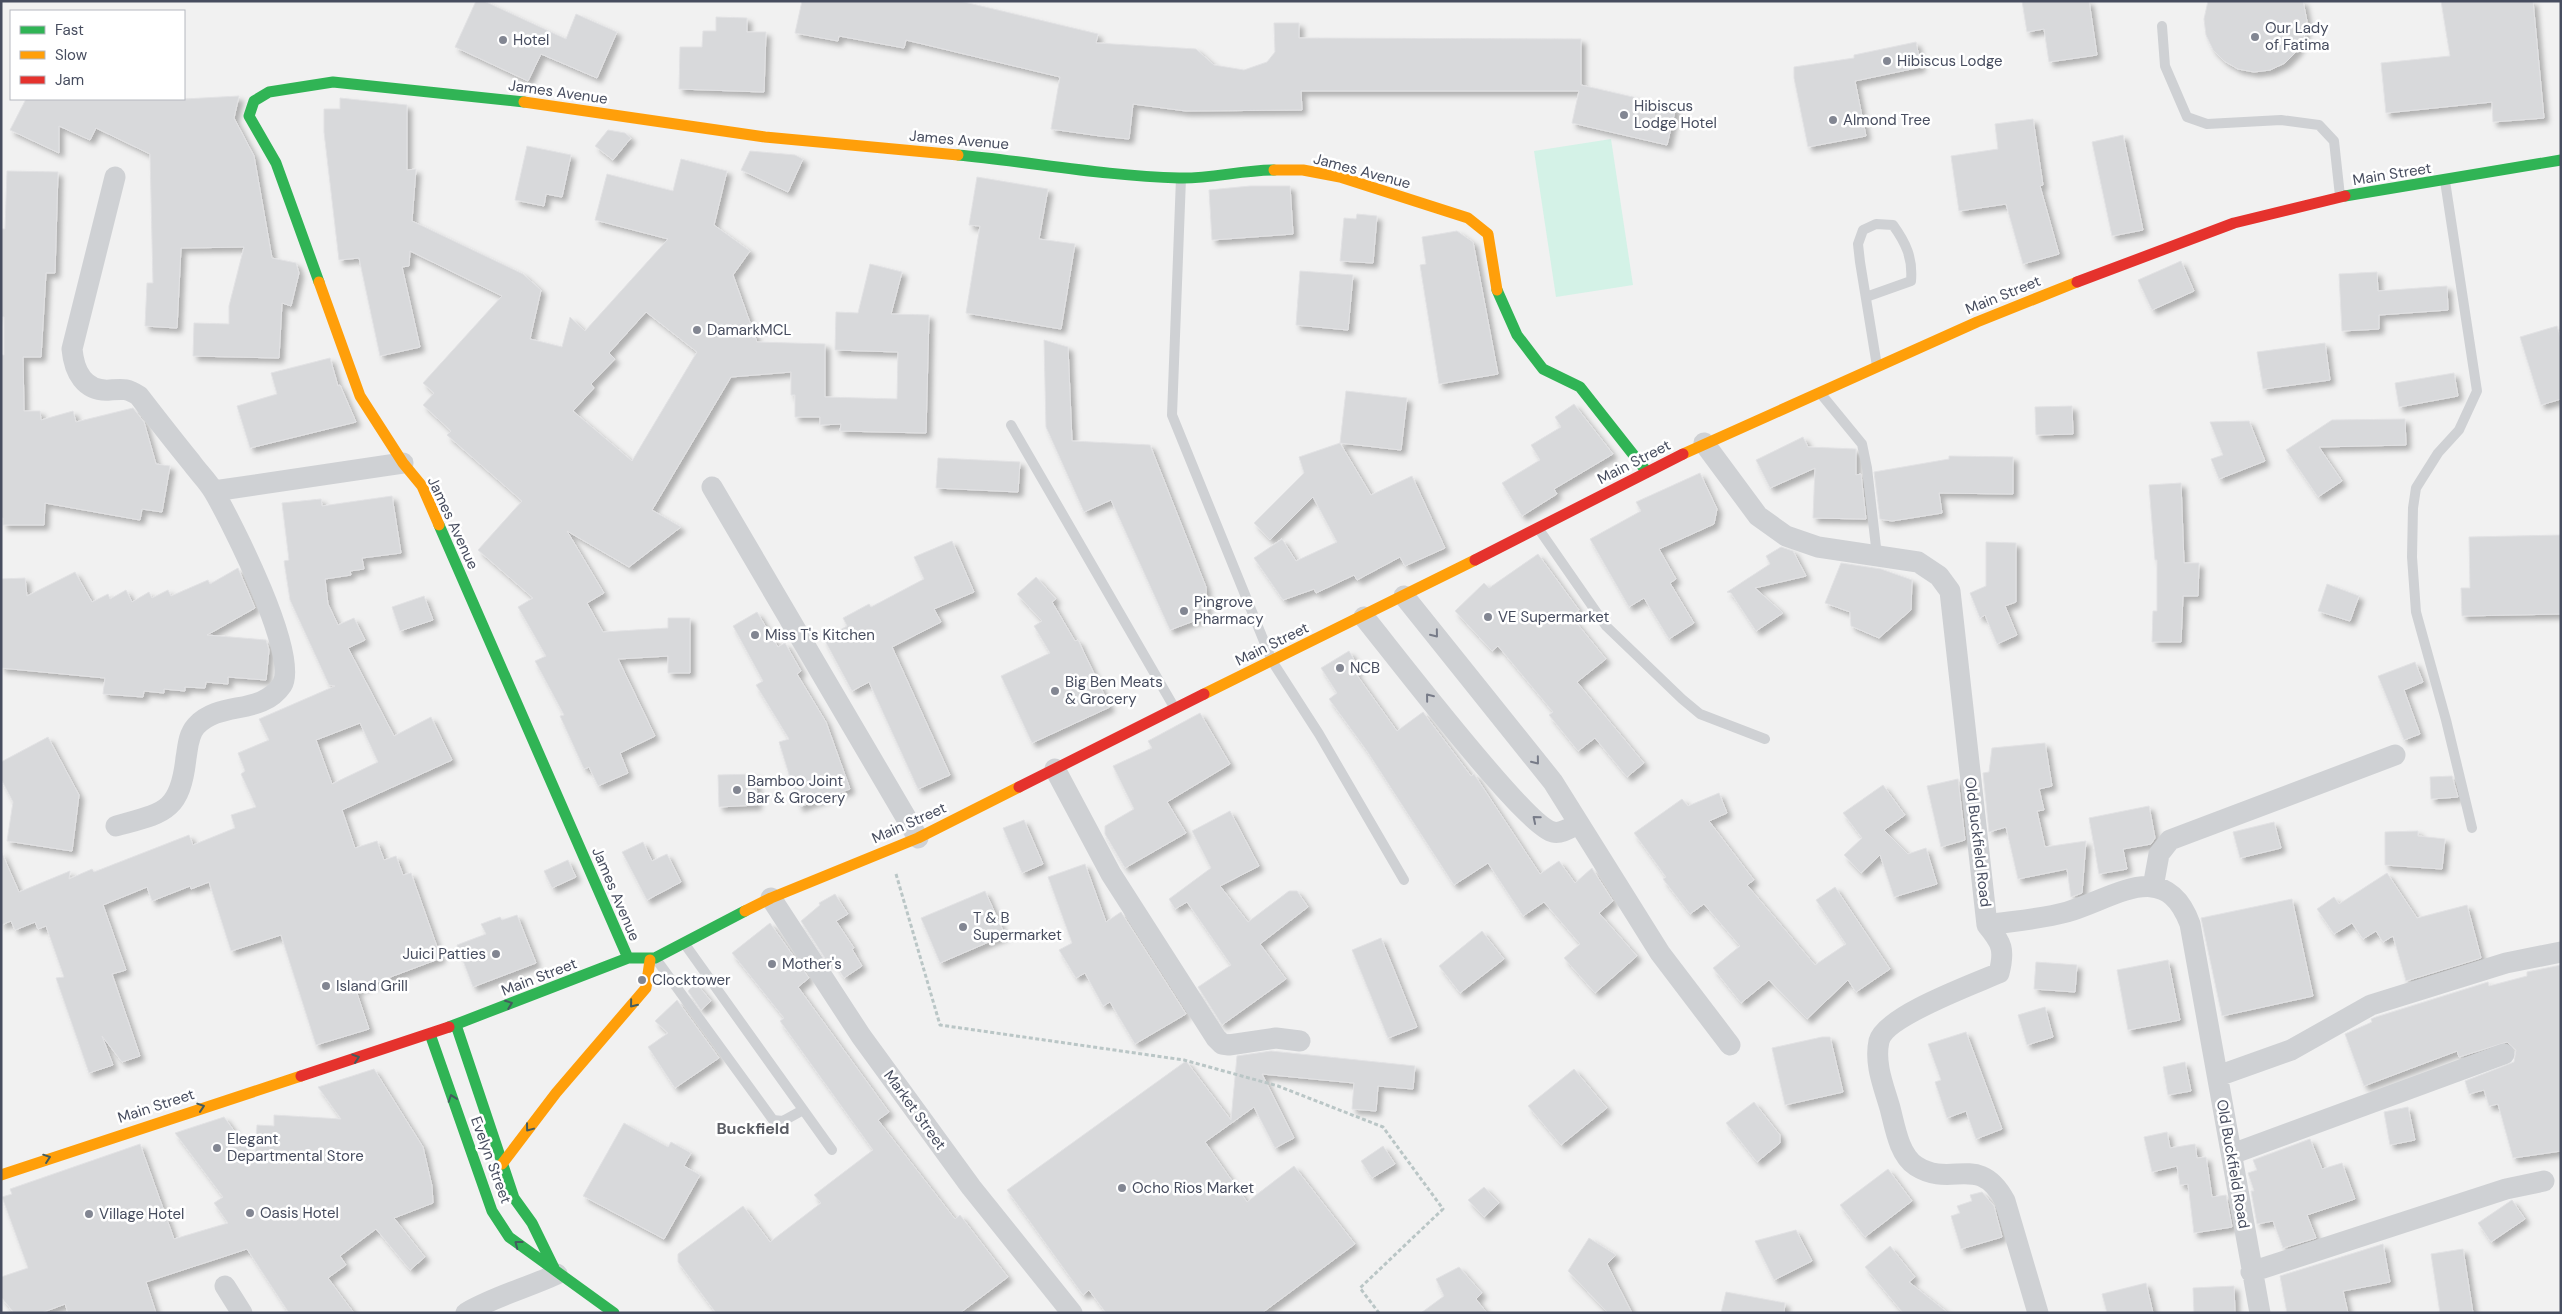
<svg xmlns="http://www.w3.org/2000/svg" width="2562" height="1314" font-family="'DM Sans',sans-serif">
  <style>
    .green { fill: #d4f2e7 }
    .building { fill: #d8d9db; stroke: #e2e2e4; fill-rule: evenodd; filter: url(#shadow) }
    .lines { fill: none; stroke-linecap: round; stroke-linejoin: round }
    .path { stroke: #bac6c6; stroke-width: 3; stroke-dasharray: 4 2.5; stroke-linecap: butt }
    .lane { stroke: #cfd1d4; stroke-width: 10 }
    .street { stroke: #cfd1d4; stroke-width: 21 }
    .fast { stroke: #30b455; stroke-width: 11 }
    .slow { stroke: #ff9f0a; stroke-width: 11 }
    .jam { stroke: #e5322d; stroke-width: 11 }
    .oneway { stroke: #777b88 }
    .oneway2 { stroke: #445c5e }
    .poi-dot { fill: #828692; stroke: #fff; stroke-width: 2 }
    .labels { text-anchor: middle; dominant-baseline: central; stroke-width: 5; stroke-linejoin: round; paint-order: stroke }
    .poi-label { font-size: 15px; fill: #474d5f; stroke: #fff; text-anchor: start }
    .street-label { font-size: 15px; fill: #474d5f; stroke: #fff }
    .neighbourhood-label { font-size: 16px; font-weight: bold; fill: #5c5e65; stroke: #fff }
  </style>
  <defs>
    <filter id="shadow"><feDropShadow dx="4.5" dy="4.5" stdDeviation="2.5" flood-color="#0004"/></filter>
  </defs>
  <rect width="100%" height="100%" fill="#f1f1f1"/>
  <path class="green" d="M1611,139L1633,285L1556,297L1534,151Z"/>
  <path class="building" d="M476,1H484L566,39L576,14L617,32L597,78L541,54L528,81L455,47Z
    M802,1H960L1098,34L1096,43L1196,49L1214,65L1244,70L1267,62L1275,52L1274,23H1299V38L1581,39V85L1676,107L1667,145L1572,123L1579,91H1301L1302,110L1186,111L1133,104L1129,139L1100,136L1051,129L1060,77L906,40L904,48L839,36L838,41L795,33Z
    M2022,1H2089L2097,55L2049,62L2044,29L2027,32Z
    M2208,1H2303L2307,21L2304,38L2296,52L2285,63L2270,70L2254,72L2238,69L2224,61L2213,50L2206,35L2204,19Z
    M2441,1H2533L2544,118L2493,122L2492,102L2386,113L2381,63L2450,56Z
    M716,17L747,18V32H766L764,92L679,89L680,47H702L703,31H716Z
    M1916,42L1921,67L1855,81L1866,136L1808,147L1794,78V67L1854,58V55Z
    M239,96L234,118L254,156L272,258L296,263L299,273L291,306L282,303L279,358L193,356L194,323L229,324V306L244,247L181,248L177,328L145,326L147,283H153L150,154L96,128L90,140L59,126V153L10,130L26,99H184Z
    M340,98L407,105V170L416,169L412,221L523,274L541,290L530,339L562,347L570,317L585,331L668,239L595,220L607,174L673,191L681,159L727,171L714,225L750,251L733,275L757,342L825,344V397L897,399L898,352L835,350L836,312L858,313L870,264L902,272L891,314L929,315L926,433L840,431L841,424L820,425V417H795V395H791V372L731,377L652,510L681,527L629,567L567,531L604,593L587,603L603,632L668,628V618H690V673H668V656L618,659L655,736L620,753L628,773L598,786L589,767L584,769L560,716L564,715L535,661L546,656L518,607L533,598L478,550L522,501L447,435L451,431L423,405L434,393L423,383L502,296L410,251L409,266L402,267L420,347L380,356L359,258L339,260L324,132V109H340ZM646,312L697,352L632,461L573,411L594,388L591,384L615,359L609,353Z
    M2033,119L2043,185L2040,186L2059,254L2023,264L2006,204L1959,211L1951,156L1998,149L1995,124Z
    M608,130L625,133L631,138L613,160L595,146Z
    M2123,135L2143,230L2112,236L2092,142Z
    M527,146L571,155L562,197L546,194L544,206L515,200Z
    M750,151L795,155L803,159L788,192L741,170Z
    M7,171L58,172L55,273H46L41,357H23L24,411H40L41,420L73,411L76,422L133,408L144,422L156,464L170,466L162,512L142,509L140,520L45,503L44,525H3V518H1V355H4V317H1V229H5Z
    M977,177L1048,189L1039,239L1075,244L1061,329L966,313L980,226L969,225Z
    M1250,186H1290L1293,234L1212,240L1209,190Z
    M1357,214L1377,216L1373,263L1340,261L1344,218L1356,219Z
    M1457,231L1473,242L1498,374L1439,384L1420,265L1426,264L1422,237Z
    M2181,261L2194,291L2152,310L2138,280Z
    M1300,271L1353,275L1348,330L1296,325Z
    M2377,272L2378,291L2447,286L2448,310L2379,315V329L2342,331L2339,274Z
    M2557,326L2561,339V399L2541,405L2520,337Z
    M1044,340L1068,347L1072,441L1150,445L1206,587L1207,616L1170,630L1111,500L1084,512L1046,427Z
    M2325,343L2330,380L2263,389L2257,352Z
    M330,358L338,386L340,385L356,422L250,448L237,406L277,394L271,373Z
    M2454,373L2458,396L2399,407L2395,383Z
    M1346,391L1407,398L1401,450L1340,443Z
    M1574,404L1613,454L1554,489L1557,494L1522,516L1502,483L1540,460L1531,445L1561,427L1555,417Z
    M2072,406L2073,434L2036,435L2035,407Z
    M2405,419L2406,445L2319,447L2342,481L2318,497L2286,450L2332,420Z
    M2249,421L2265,461L2219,479L2211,459L2223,455L2210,422Z
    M1803,437L1808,447L1856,449V475L1861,474L1866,519L1813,518L1815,468L1770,488L1756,460Z
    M1340,443L1371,495L1412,476L1445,548L1405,566L1400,557L1357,580L1354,575L1316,593L1314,589L1283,600L1254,558L1282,539L1296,561L1337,542L1313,497L1270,540L1254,523L1304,473L1299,457Z
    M1949,456L2013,457V494L1939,493L1942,513L1892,521L1880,519L1874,472L1949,459Z
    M938,458L1020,462L1018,492L936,488Z
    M1700,473L1717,509L1714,524L1659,549L1676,579L1670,583L1694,623L1669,639L1644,598L1629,607L1590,539L1641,511L1636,502Z
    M2181,483L2184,563H2199L2198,596H2183L2181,642H2152L2153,611H2157V560H2155L2149,485Z
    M392,496L401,553L362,558L364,569L350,571L351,575L325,579L328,604L338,625L354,618L365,640L348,648L394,736L431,717L452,760L342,810L355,848L377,841L384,860L396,856L403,875L411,873L441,958L356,990L369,1029L316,1045L281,935L231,951L209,882L191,889L190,886L152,901L147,887L103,905L126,970L112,974L140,1056L122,1062L102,1036L113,1065L89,1073L56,978L64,977L46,926L38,929L35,922L15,930L11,921L1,925V851L19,892L70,871L69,879L92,869L94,872L189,835L193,845L235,828L231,815L256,807L241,774L245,771L238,753L269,740L259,719L335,686L329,685L290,600L284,561L289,560L282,503L321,499L322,506ZM360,723L378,762L332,784L316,740Z
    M2561,535V614L2462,616L2461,588H2470L2469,537Z
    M952,541L974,592L934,609L941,622L892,647L950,775L918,789L869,682L852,691L824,639L847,626L843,618L869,604L871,607L924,579L914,557Z
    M1986,542L2016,543V602L2005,606L2017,635L1997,644L1985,615L1980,618L1970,593L1986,586Z
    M1781,547L1793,551L1806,576L1755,588L1783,613L1756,631L1731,593L1727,592L1770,564L1766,556Z
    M1538,554L1579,610L1571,616L1606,659L1577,682L1644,763L1627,777L1595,738L1578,751L1549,715L1553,712L1498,646L1492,651L1455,611L1484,583L1489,588Z
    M1841,563L1881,569L1912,580L1911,610L1879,638L1851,626L1850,612L1825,603Z
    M238,568L255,608L207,635L266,640L269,650L266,680L228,677V684L206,682L205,688L185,687V691L164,689V693L144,691L143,697L103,694L105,678L1,668V579L25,578L27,596L75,572L92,602L108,594L110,599L126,590L132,602L149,592L152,598L168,590L171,596L208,580L210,584Z
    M1036,577L1056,599L1052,602L1075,641L1078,640L1110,707L1032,743L1001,676L1050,653L1034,626L1042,621L1017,594Z
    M2327,584L2359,596L2350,621L2318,611Z
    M424,596L433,620L400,631L392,607Z
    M757,612L778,647L785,643L801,671L797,674L826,722L850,789L799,807L779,742L789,739L756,685L763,681L733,626Z
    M1349,651L1359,668L1354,671L1397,731L1423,712L1471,776L1474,774L1540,874L1559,861L1575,883L1592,868L1593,870L1613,901L1599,913L1637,956L1595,993L1564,958L1580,944L1544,902L1523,916L1488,863L1454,885L1367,751L1329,699L1337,693L1321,668Z
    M2415,662L2423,682L2404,690L2420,734L2404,740L2378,676Z
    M1200,713L1230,764L1167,802L1186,833L1125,868L1105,834V826L1134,809L1113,766L1152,748L1148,741Z
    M48,737L79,795L72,851L7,841L13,802L1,779V762Z
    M2045,743L2052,786L2039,789L2044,810L2037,811L2045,847L2086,841L2082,893L2071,897L2067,869L2018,879L2006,827L1989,832L1983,773L1989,772L1992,748Z
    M756,774L757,805L719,807L718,775Z
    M2452,776L2458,797L2431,799L2430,777Z
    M1958,779L1965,840L1941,847L1927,786Z
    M1883,785L1905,815L1884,830L1908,854L1926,848L1937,884L1894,897L1880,855L1861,873L1844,855L1862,838L1843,813Z
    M1719,793L1727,813L1709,821L1754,880L1747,885L1815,965L1846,944L1816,900L1835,887L1890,969L1856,992L1848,980L1807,1019L1769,980L1741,1003L1713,968L1740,946L1704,904L1690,914L1663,879L1666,877L1634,833L1682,799L1688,806Z
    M2149,806L2155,838L2151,844L2123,849L2127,869L2099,874L2089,818Z
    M1230,811L1259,866L1220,886L1248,922L1289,891H1297L1308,907L1260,944L1286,979L1222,1025L1198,987L1231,965L1187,902L1175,909L1169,899L1211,868L1192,831Z
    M1024,820L1043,864L1022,873L1003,828Z
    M2274,822L2281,848L2240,858L2233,832Z
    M2418,831V836L2445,839L2442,869L2385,865V832Z
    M643,842L652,861L667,854L681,882L647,900L622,852Z
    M568,860L576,877L552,888L544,871Z
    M1085,864L1106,922L1121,912L1186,1014L1135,1044L1110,1002L1103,1006L1085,973L1076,978L1059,950L1072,943L1048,877Z
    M2387,873L2417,918L2467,905L2481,958L2406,981L2393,936L2383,942L2376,931L2363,939L2352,923L2334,934L2317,909L2334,897L2339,904Z
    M985,891L1005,935L940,963L921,918Z
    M835,894L848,914L836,921L854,948L852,949L862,966L844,978L832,959L828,963L801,921L820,905L819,903Z
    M2292,899L2313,996L2222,1016L2201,918Z
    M517,915L536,963L473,987L457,945L486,934L481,924L500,917L502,920Z
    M770,923L809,978L798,987L889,1112L878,1120L955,1219L960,1215L1008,1277L960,1313H716L678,1262V1254L743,1206L770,1242L821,1203L814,1195L873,1150L780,1021L784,1018L732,953Z
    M1482,931L1504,959L1460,993L1439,966Z
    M1381,938L1417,1027L1388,1038L1352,950Z
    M2168,960L2180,1020L2128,1030L2117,970Z
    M2036,962L2077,965L2075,992L2034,989Z
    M2561,965V1151L2513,1158L2498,1104L2489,1106L2484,1090L2469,1094L2465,1081L2514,1062L2516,1050L2507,1042L2459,1057L2457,1051L2364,1086L2345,1034L2372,1022L2371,1019L2376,1017L2488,982L2489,986L2527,976V972Z
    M696,983L711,1001L701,1010L688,991Z
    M677,1000L719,1058L675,1088L648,1047L668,1033L655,1021Z
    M2045,1007L2053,1037L2027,1045L2018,1015Z
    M1966,1032L2002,1129L1976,1139L1966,1111L1947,1118L1935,1082L1941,1080L1928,1044Z
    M1822,1037H1830L1843,1092L1785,1105L1772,1048Z
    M1271,1051L1415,1066L1413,1089L1378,1086L1376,1111L1352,1109L1354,1083L1262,1074L1294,1138L1275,1148L1254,1107L1205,1142L1247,1202L1294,1166L1355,1244L1262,1313H1106L1089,1290L1083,1295L1007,1190L1186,1061L1231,1120L1237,1056Z
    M2185,1062L2191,1091L2168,1095L2163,1067Z
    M374,1069L423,1147L432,1186L433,1203L394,1218L425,1257L410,1270L376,1229L340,1256L346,1265L328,1278L354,1313H289L247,1249L146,1282L156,1313H68L65,1304L41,1313H14L1,1297V1277L28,1268L2,1197L12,1194L10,1189L140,1144L174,1239L228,1223L214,1203L223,1197L175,1133L224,1117L255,1159L257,1125L274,1126V1115L341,1119L318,1087Z
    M1574,1069L1607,1108L1561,1145L1528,1106Z
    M1754,1102L1780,1135V1143L1757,1162L1726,1123Z
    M2408,1107L2415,1140L2390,1145L2384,1112Z
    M624,1123L668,1147L671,1142L691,1153L684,1166L700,1175L664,1239L583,1196Z
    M2167,1132L2170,1148L2195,1144L2197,1158L2206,1157L2212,1197L2226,1195L2232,1227L2194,1233L2188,1184L2180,1185L2177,1166L2152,1172L2144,1137Z
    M2310,1139L2322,1169L2342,1163L2355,1199L2307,1215L2316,1238L2283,1248L2273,1221L2257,1224L2251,1191H2254L2248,1173L2257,1170L2253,1160Z
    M1383,1146L1395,1164L1372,1178L1361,1161Z
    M1888,1169L1912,1201L1865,1237L1840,1205Z
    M1484,1187L1499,1203L1484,1217L1468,1200Z
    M1982,1192L1994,1206L2002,1237L1961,1249L1951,1216L1960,1213L1957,1206L1972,1201L1970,1195Z
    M2512,1200L2525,1219L2491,1242L2478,1223Z
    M1796,1230L1812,1261L1774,1280L1755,1241Z
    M1589,1238L1616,1255L1607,1264L1632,1313H1608L1568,1271Z
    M2383,1244L2390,1282L2343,1291L2348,1313H2287L2280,1276Z
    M1890,1246L1915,1277L1909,1282L1948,1313H1903L1865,1267Z
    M2463,1249L2473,1313H2440L2431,1254Z
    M1459,1267L1482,1293L1476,1299L1487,1313H1421L1444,1296L1436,1279Z
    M2146,1283L2153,1313H2107L2102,1294Z
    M2234,1286L2235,1313H2194L2193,1288Z
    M1726,1292L1785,1303L1784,1313H1721Z"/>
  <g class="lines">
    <path class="path" d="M896,874L940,1025L1184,1060L1278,1086L1383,1127L1443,1209L1360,1288L1379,1313"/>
    <path class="lane" d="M2162,26L2165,66L2187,117L2207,124L2281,120L2319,125L2334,141L2340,196
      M1181,178L1172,415L1272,661L1319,734L1404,880
      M2445,181L2477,391L2459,430L2438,453L2416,488L2413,508L2412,557L2416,612L2446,720L2472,828
      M1866,297L1911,281C1913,258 1906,243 1893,225L1876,224L1863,230L1858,244L1860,262L1877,366
      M1821,394L1862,444L1867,468L1877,556
      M1011,425L1174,707
      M1538,528L1606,626L1682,699L1700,714L1765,739
      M684,943L832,1150
      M656,959L773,1120L783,1121L803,1110"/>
    <path class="street" d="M115,177L72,349C74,371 84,392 110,390C123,389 127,388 139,396C156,418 173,440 191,462C198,472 208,481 214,492C231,521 300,657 282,685C261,716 220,700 196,726C188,735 188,747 186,758C180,813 163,813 116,826
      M1704,443L1758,516L1786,536L1818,547L1918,562L1939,576L1950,591L1987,925
      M712,487L918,838
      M214,491L403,463
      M1404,596L1553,782L1660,953L1730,1045
      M1364,617C1391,650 1525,826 1553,832C1561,834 1570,828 1578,824
      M1055,769L1111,874L1216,1038L1222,1044L1229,1045L1276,1038L1300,1041
      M2153,887L2159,854L2170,840L2395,755
      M771,898L861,1036L971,1187L1072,1313
      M1987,925C2013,921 2042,919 2067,912C2113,899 2165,856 2190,924L2260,1313
      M1987,925C2002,943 2005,950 1999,973C1974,984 1885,1016 1879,1041C1874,1064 1884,1087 1890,1108C1895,1127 1899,1155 1916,1166C1952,1189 1979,1152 2005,1201L2038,1313
      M2218,1076L2291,1050L2371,1005L2506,963L2561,952
      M2232,1154L2504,1054
      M2251,1272L2506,1189L2544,1181
      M225,1286L242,1313
      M466,1313C495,1296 527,1288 557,1274"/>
    <path class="fast" d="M958,155C1032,162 1105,176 1179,178C1210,179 1242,170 1274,170
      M2345,196L2561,160
      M319,282L276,163L249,116L254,101L269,92L333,82L524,102
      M1497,290L1517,335L1543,369L1580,387L1647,472
      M439,525L628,958
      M456,1025L514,1198L532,1223L554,1268
      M449,1027L628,958H655L745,911
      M430,1034L492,1211L509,1237L614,1313"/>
    <path class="slow" d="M524,102L765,137L958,155
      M1274,170H1303L1340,177L1468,218L1488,234L1497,290
      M319,282L360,396L403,463L422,486L439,525
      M1683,454L1977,322L2077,282
      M1204,694L1475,560
      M745,911L771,898L918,838L1019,787
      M502,1164L556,1093L646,988L650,960
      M1,1175L301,1076"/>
    <path class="jam" d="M2077,282L2234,223L2345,196
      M1475,560L1683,454
      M1019,787L1204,694
      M301,1076L449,1027"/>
  </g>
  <defs><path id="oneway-chevron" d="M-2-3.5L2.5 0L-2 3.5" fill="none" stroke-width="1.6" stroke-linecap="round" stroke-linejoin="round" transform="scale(1.25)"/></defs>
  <g class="oneway">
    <use href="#oneway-chevron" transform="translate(1435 634) rotate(51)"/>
    <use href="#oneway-chevron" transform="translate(1429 697) rotate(-129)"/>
    <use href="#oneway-chevron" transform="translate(1536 761) rotate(51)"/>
    <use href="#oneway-chevron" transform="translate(1536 819) rotate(-140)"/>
  </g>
  <g class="oneway2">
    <use href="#oneway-chevron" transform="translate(509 1004) rotate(-21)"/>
    <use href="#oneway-chevron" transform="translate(633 1004) rotate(129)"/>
    <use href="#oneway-chevron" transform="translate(356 1058) rotate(-18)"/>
    <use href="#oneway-chevron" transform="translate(452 1098) rotate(-109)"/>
    <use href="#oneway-chevron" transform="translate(201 1107) rotate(-18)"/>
    <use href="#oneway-chevron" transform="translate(529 1128) rotate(127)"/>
    <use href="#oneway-chevron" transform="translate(47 1158) rotate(-19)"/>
    <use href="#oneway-chevron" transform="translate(518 1244) rotate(-143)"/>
  </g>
  <g class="poi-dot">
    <circle cx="2255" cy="37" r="5"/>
    <circle cx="503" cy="40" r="5"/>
    <circle cx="1887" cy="61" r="5"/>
    <circle cx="1624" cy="115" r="5"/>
    <circle cx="1833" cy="120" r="5"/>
    <circle cx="697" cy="330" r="5"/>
    <circle cx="1184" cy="611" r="5"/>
    <circle cx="1488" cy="617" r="5"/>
    <circle cx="755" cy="635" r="5"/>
    <circle cx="1340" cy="668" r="5"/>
    <circle cx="1055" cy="691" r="5"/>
    <circle cx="737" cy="790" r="5"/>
    <circle cx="963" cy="927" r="5"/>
    <circle cx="496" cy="954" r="5"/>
    <circle cx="772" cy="964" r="5"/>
    <circle cx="642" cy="980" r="5"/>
    <circle cx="326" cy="986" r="5"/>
    <circle cx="217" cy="1148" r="5"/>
    <circle cx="1122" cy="1188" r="5"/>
    <circle cx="250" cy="1213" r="5"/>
    <circle cx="89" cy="1214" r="5"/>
  </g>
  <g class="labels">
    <g class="poi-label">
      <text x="2265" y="28">Our Lady<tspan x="2265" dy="17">of Fatima</tspan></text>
      <text x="513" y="40">Hotel</text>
      <text x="1897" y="61">Hibiscus Lodge</text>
      <text x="1634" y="106">Hibiscus<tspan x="1634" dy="17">Lodge Hotel</tspan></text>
      <text x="1843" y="120">Almond Tree</text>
      <text x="707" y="330">DamarkMCL</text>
      <text x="1194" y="602">Pingrove<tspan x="1194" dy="17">Pharmacy</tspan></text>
      <text x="1498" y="617">VE Supermarket</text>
      <text x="765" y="635">Miss T's Kitchen</text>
      <text x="1350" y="668">NCB</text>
      <text x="1065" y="682">Big Ben Meats<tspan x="1065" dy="17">&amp; Grocery</tspan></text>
      <text x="747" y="781">Bamboo Joint<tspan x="747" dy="17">Bar &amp; Grocery</tspan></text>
      <text x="973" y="918">T &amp; B<tspan x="973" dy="17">Supermarket</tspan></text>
      <text x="486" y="954" text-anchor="end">Juici Patties</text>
      <text x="782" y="964">Mother's</text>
      <text x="652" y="980">Clocktower</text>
      <text x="336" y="986">Island Grill</text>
      <text x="227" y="1139">Elegant<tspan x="227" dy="17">Departmental Store</tspan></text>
      <text x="1132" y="1188">Ocho Rios Market</text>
      <text x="260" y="1213">Oasis Hotel</text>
      <text x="99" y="1214">Village Hotel</text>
    </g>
    <g class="street-label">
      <text transform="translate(558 92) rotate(8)">James Avenue</text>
      <text transform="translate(959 140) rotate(5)">James Avenue</text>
      <text transform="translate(1362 171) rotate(15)">James Avenue</text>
      <text transform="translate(2392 174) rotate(-9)">Main Street</text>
      <text transform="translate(2003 295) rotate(-22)">Main Street</text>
      <text transform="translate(1634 462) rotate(-27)">Main Street</text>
      <text transform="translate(453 523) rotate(65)">James Avenue</text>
      <text transform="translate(1272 644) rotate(-26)">Main Street</text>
      <text transform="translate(909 823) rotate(-24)">Main Street</text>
      <text transform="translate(1978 842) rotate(83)">Old Buckfield Road</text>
      <text transform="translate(616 894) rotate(67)">James Avenue</text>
      <text transform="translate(539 977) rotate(-21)">Main Street</text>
      <text transform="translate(156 1106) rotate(-18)">Main Street</text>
      <text transform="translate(915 1110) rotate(54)">Market Street</text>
      <text transform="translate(491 1160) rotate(70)">Evelyn Street</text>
      <text transform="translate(2233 1164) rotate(80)">Old Buckfield Road</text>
    </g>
    <g class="neighbourhood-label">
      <text x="753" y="1128">Buckfield</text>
    </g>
  </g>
  <rect width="2562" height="1314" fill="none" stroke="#474d5f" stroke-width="5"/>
  <rect x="10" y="10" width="175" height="90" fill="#ffffff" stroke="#b5b8bf"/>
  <rect x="20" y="26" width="25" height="8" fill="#30b455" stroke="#b5b8bf"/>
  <text x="55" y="35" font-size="15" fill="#474d5f">Fast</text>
  <rect x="20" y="51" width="25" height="8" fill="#ff9f0a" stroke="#b5b8bf"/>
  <text x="55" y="60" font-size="15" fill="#474d5f">Slow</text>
  <rect x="20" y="76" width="25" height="8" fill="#e5322d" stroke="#b5b8bf"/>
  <text x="55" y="85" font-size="15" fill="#474d5f">Jam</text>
</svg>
